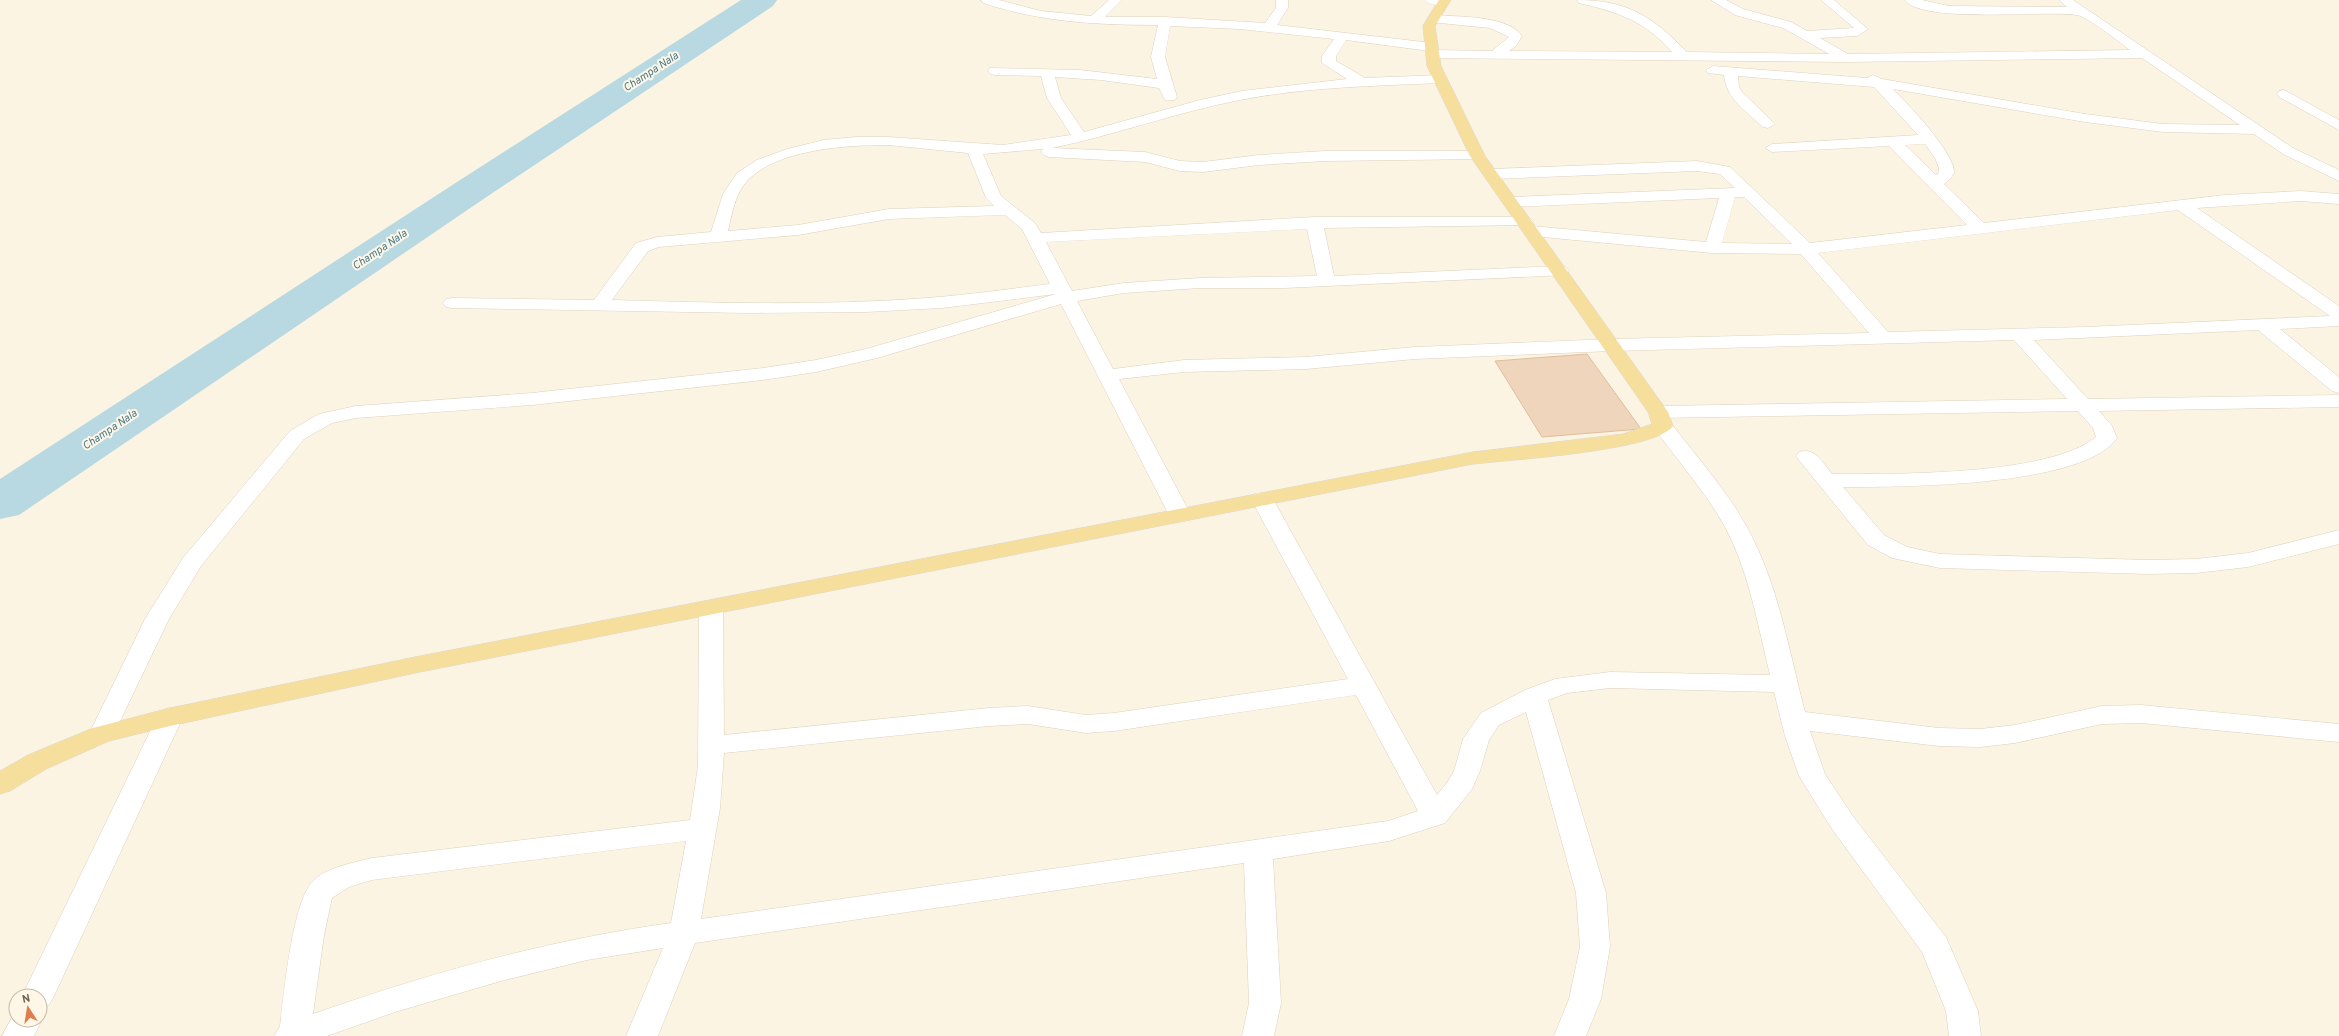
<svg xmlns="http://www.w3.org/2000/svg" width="2339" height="1036" font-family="Overpass,sans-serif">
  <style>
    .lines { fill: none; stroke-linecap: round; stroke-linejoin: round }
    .river { fill: #b8d8e2; fill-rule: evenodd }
    .building { fill: #eed5bb; stroke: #e0bd9c }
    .minor-casing { stroke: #ded0be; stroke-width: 1 }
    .major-casing { stroke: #ddd8d4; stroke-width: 1 }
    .minor { fill: #fff; fill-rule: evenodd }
    .major { fill: #f6de9d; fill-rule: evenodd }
    .labels { text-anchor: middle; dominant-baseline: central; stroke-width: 4; stroke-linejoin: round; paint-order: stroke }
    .far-water-label { font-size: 11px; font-style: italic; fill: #49788a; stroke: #fef7e7 }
  </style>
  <rect width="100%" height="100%" fill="#fbf4e2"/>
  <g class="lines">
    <path class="river" d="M741,0H777L773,6L485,198L19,515L0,519V479L457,182Z"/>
  </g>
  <path class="building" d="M1587,354L1641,429L1542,437L1495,361Z"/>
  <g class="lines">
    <g class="minor-casing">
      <path id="minor" d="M981,0H999L1041,11L1091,16L1109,0H1122L1105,17H1165L1265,23L1276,8V0H1288V8L1277,25L1432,43L1439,47L1435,50L1492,51L1509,37L1490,28L1430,22L1428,19L1434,15C1457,17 1508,15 1522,36L1516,46L1509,51L1672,52C1645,21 1618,12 1579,3L1577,0C1628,0 1653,17 1687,52L1829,54L1783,28L1735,15L1711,0H1726L1743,9L1791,22L1807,31L1854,28L1821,0H1834L1868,29L1857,36L1820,38L1848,54L2130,50C2121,43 2086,16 2077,15C2045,10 1922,24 1905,0H1922L1949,6L2067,7L2059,0H2073L2293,148L2339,170V181L2283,154L2254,134L2163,132L2085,122L1893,89C1907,103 1956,154 1954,173L1950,179L1944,184L1984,223L2225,195L2301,191L2339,194V204L2301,201L2197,208L2339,306V326L2280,329L2339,377V393L2332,391L2258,330L2034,340L2088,399L2339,395V407L2099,411L2112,426L2117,438C2084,487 1900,487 1843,487L1884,535L1907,547L1940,554L2149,560L2196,559L2248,553L2339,530V544L2248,567L2196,573L2149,574L1940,568L1892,558L1868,545L1799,460L1796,456L1799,452C1815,447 1822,462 1832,474C1895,474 2048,476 2096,437L2093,428L2078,411L1658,418L1651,416L1648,412L1651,408L1658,406L2067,399L2014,340L1612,351L1415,359L1306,369L1184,372L1119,379L1191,515L1188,520L1180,522L1172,520L1169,515L1061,304L877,358L816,372L763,380L532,405L356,418L332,423L304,439L201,566L169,619L111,740L102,743L93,740L89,734L145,619L183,558L290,431L319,414L356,406L532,393L763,368L816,360L866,349L1056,294L942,308L866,312L748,313L452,308L446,307L443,303L446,299L452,298L594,300L636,243L657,237L711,232L723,194L737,173L757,160L787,149L824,140L856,137H888L1003,145L1071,135L1047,98L1041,76L995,75L990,74L988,71L990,68L1080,70L1157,79L1151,57L1158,25C1097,25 1040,22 983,3ZM1170,26L1240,29L1334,39L1322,56V63L1347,79L1242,91L1200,100L1084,132L1061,98L1055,77L1101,80L1159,88L1165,100H1175L1177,97L1165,57ZM1346,40L1430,51L1425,54L1432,58L1846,62L2142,58L2240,125L2163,124L2085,114L1882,79L1873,75L1867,78L1713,66L1706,70L1708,73L1724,75C1726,99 1746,111 1763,127L1768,128L1775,124L1742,92L1739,87L1738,76L1874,87L1918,135L1772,144L1765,148L1772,152L1889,146L1967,225L1810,243L1730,167L1697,161L1491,169L1486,171L1483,174L1486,177L1491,179L1697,171L1720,174L1735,188L1511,197L1505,199L1503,202L1505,205L1511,207L1719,198L1706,242L1532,226L1526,227L1524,231L1526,235L1532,236L1712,253L1801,254L1869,333L1612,339L1415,347L1306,357L1184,360L1113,369L1077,301L1124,293L1200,288H1284L1566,275L1569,271L1566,267L1560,266L1334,276L1324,228L1531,225L1533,222L1531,219L1525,217H1314L1041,233L1035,223L1001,196L983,154L1043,149L1041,152L1044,155L1049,157L1145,162L1180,171L1203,172L1259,165L1325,161L1483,159L1486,156L1478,151H1325L1259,155L1203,162L1180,161L1145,152L1052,148C1115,135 1177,112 1240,100C1306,87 1373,86 1440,83L1447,79L1440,75L1365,78L1336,61V56ZM1925,144L1935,158L1939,168L1938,174L1936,175L1905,145ZM888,145L968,153L986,198L994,206L889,209L798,225L728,231C732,214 735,193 748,180C778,149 847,145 888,145ZM1735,197H1744L1792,244L1722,243ZM2178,210L2330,316L2086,327L1888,332L1818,253ZM1005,215L1022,229L1050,284C1009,289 968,295 927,298C822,306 717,303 612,300L648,251L659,247L798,235L889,219ZM1307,229L1317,276L1200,278L1124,283L1072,291L1046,242Z
        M1425,0H1449L1450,1C1445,7 1429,6 1425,0Z
        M2284,90L2339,120V130L2279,97L2277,94L2279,91Z
        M1663,420L1670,422C1699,460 1734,498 1754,541C1780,594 1790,655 1805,712L1939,728L1980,729L2015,725L2102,706L2141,705L2339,724V742L2141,723L2102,724L2015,743L1980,747L1939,746L1810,731L1825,774L1852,815L1946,937L1978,1011L1981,1036H1949L1946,1011L1922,952L1832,829L1799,776L1785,736L1774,692L1610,688L1567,693L1548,700L1606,893L1610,947L1601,999L1586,1036H1554L1569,999L1580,947L1576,893L1526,712L1499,725L1489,740L1480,771L1472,789L1445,823L1389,841L1273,859L1281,1003L1274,1036H1242L1249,1003L1244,863L695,943L658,1036H626L663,948L587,960L501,981L395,1012L327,1036H274L280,1026C284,994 292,902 313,881C327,867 353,863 372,858L690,820L698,766L699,607L703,602L711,600L719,602L723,607L724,735L989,708L1028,706L1086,715L1114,713L1348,679L1251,499L1254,494L1262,493L1270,494L1273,499L1437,795L1447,783L1454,771L1463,739L1481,713L1525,690L1555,679L1610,672L1770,675C1759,630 1751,583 1732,541C1713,499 1679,464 1653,426L1656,422ZM1356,695L1418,811L1388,821L701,919L720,808L724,753L989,726L1028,724L1086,733L1114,731ZM686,841L671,923C548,940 430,973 313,1014L324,935L332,898L349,887L372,880Z
        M170,708L179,711L183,717L54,996L49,1005L40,1008V996H22L157,717L161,711Z
        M16,1010V1020H40V1016L42,1020L34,1036H2Z"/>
    </g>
    <g class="major-casing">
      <path id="major" d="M1439,0H1451L1435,26L1441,66L1485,156L1668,412L1673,426C1656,451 1508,460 1473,464L415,673L170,726L109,741L46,769L10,791L0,794V771L28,755L93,728L170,708L415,657L1473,452L1623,434L1652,424L1648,412L1470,156L1427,66L1423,26Z"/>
    </g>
    <use href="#minor" class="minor"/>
    <use href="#major" class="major"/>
  </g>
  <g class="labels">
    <g class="far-water-label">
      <text transform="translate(651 72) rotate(-33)">Champa Nala</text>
      <text transform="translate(380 250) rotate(-34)">Champa Nala</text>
      <text transform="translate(110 430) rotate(-34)">Champa Nala</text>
    </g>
  </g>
  <g transform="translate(28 1008) rotate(348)"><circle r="19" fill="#fef7e7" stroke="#c5b9a8"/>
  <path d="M0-3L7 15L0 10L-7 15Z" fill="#de7d4d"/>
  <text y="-6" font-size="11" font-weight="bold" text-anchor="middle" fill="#705c4a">N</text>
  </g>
</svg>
